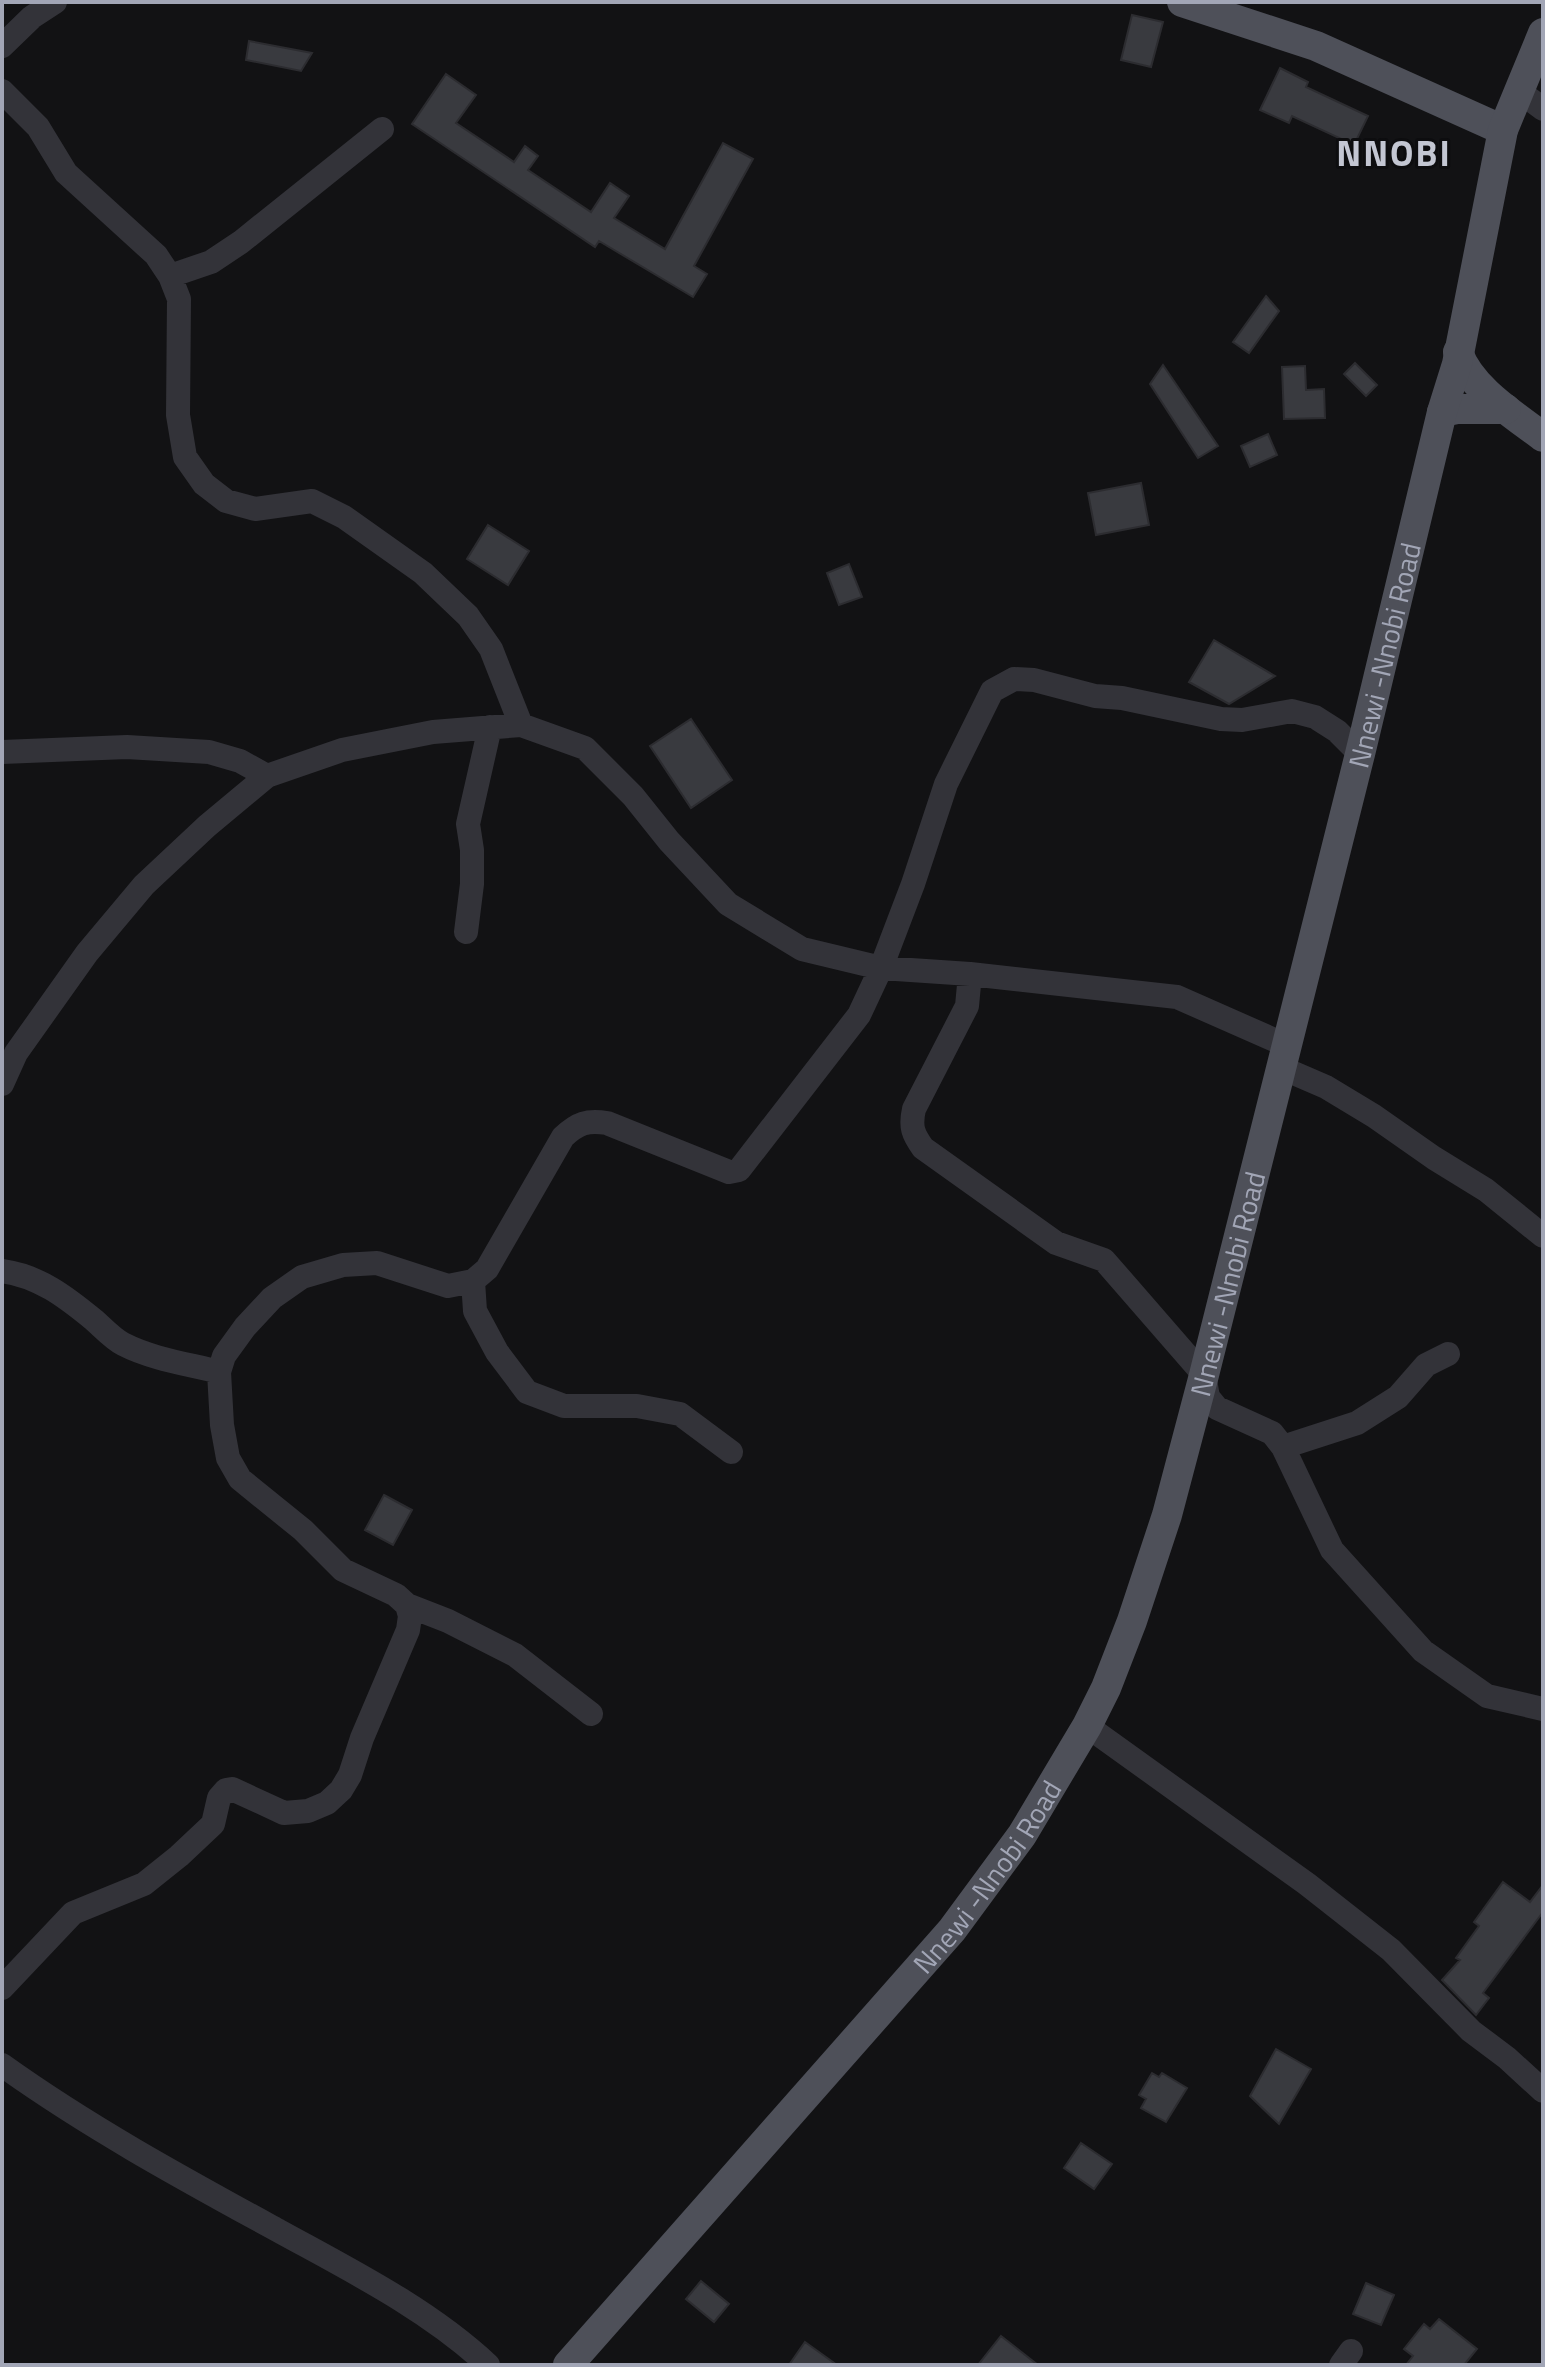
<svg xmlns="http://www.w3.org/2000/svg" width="1545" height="2367" font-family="'Titillium Web',sans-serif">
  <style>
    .building { fill: #393a3f; stroke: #2c2c30; stroke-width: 2 }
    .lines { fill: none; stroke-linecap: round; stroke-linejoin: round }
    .minor { stroke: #333339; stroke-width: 24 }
    .major { stroke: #4e5059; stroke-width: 30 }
    .labels { text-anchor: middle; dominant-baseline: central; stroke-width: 6; stroke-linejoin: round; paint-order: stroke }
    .street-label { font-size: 28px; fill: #a2a6b6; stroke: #0d0d0f }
    .district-label { font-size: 36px; font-weight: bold; letter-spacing: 2px; fill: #c3c6d2; stroke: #0d0d0f }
  </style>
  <rect width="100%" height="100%" fill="#121214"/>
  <path class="building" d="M1132,15L1163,22L1151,67L1121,60Z
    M249,41L312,53L301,71L246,60Z
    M1280,68L1308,82L1306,87L1368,116L1354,145L1292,116L1289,123L1260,110Z
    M446,74L476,95L456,123L514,162L525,146L538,156L528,170L591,212L610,183L629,196L614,218L665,249L723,143L753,159L694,266L707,274L693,297L599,241L595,247L412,124Z
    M1266,296L1279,311L1249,353L1233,342Z
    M1355,363L1377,385L1366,396L1344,374Z
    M1163,365L1218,446L1198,458L1150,384Z
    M1305,366L1306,390L1324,389L1325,418L1284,419L1282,367Z
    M1268,434L1277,455L1250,467L1241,446Z
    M1141,483L1149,525L1096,535L1088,493Z
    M488,525L529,551L508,585L467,559Z
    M849,564L862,597L839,605L827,573Z
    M1214,640L1275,676L1229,704L1189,682Z
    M691,719L732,780L691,808L650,746Z
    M384,1495L412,1510L393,1545L365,1530Z
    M1503,1882L1530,1902L1543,1885V1912L1483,1993L1489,1998L1476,2015L1442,1980L1460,1960L1456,1958L1479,1926L1474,1922Z
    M1276,2049L1311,2069L1279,2124L1250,2096Z
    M1152,2073L1159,2077L1162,2073L1187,2088L1166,2122L1141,2108L1146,2099L1139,2095Z
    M1081,2143L1112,2164L1094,2189L1064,2168Z
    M701,2281L729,2304L714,2322L686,2299Z
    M1366,2283L1394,2295L1381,2325L1353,2314Z
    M1439,2319L1477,2349L1464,2365H1406L1413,2356L1404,2349L1424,2324L1430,2329Z
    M1001,2336L1038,2365H978Z
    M805,2342L837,2365H789Z"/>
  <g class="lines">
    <path class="minor" d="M2,46L32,17L55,2
      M2,91L38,127L66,173L156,255L170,276L179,299L178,415L185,457L204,484L226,501L255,509L312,501L344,517L423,573L468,616L491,649L521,725
      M1519,91L1543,109
      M170,276L211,262L241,242L382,129
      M2,752L127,747L209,752L240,761L267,776
      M466,932L472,884V850L468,824L490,727
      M970,974L967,1006L914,1109C910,1127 913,1134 923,1148L1056,1243L1104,1260L1204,1375L1208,1397L1217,1408L1272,1433L1283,1447L1332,1550L1423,1651L1487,1696L1543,1709
      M1282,1068L1326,1087L1374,1116L1434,1158L1486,1190L1543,1236
      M2,1084L16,1053L87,953L144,885L207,826L267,776L342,750L433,732L521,725L585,748L633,796L669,841L728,904L802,949L881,968L970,974L1177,997L1288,1046
      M2,1271C39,1276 66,1297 94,1320C103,1328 113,1339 123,1344C152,1359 188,1364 219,1372
      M473,1281L475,1311L497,1352L527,1392L564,1406H637L680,1414L731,1452
      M1283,1447L1357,1423L1398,1397L1426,1365L1448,1354
      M591,1714L515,1655L448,1621L407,1605L396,1595L343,1570L303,1530L240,1479L228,1458L222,1425L219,1372L224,1356L245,1327L272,1298L302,1277L343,1265L377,1263L448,1286L473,1281L487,1269L563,1137C578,1123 587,1120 607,1123L729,1172L739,1170L859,1015L881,968L913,884L946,784L992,691L1014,679L1034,680L1095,696L1122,698L1221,719L1242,720L1292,711L1315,717L1337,731L1360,754
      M1087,1726L1307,1884L1391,1950L1471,2031L1507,2058L1543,2091
      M2,1988L73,1913L144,1884L179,1856L213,1824L219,1798L226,1790L232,1789L284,1813L308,1811L327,1803L341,1790L350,1775L362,1738L408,1630L410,1616L407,1605
      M2,2065C90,2128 184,2179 279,2231C350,2270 428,2309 488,2365
      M1341,2365L1351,2351"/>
    <g class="major">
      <path d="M1182,2L1316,46L1503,130"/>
      <path d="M1458,352C1470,388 1514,415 1543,437"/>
      <path d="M1442,412L1457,409H1506"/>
      <path id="s1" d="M568,2365L952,1930L1022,1835L1087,1726L1106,1688L1132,1621L1167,1515L1204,1375L1360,754L1442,412L1457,364L1503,130L1543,33"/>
    </g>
  </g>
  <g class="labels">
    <g class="street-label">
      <text stroke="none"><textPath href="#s1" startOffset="1938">Nnewi -Nnobi Road</textPath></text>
      <text stroke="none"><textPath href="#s1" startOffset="1290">Nnewi -Nnobi Road</textPath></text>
      <text stroke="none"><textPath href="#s1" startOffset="644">Nnewi -Nnobi Road</textPath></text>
    </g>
    <g class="district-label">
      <text x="1394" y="152">NNOBI</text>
    </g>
  </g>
  <rect width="1545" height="2367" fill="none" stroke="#a2a6b6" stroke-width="8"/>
</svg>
